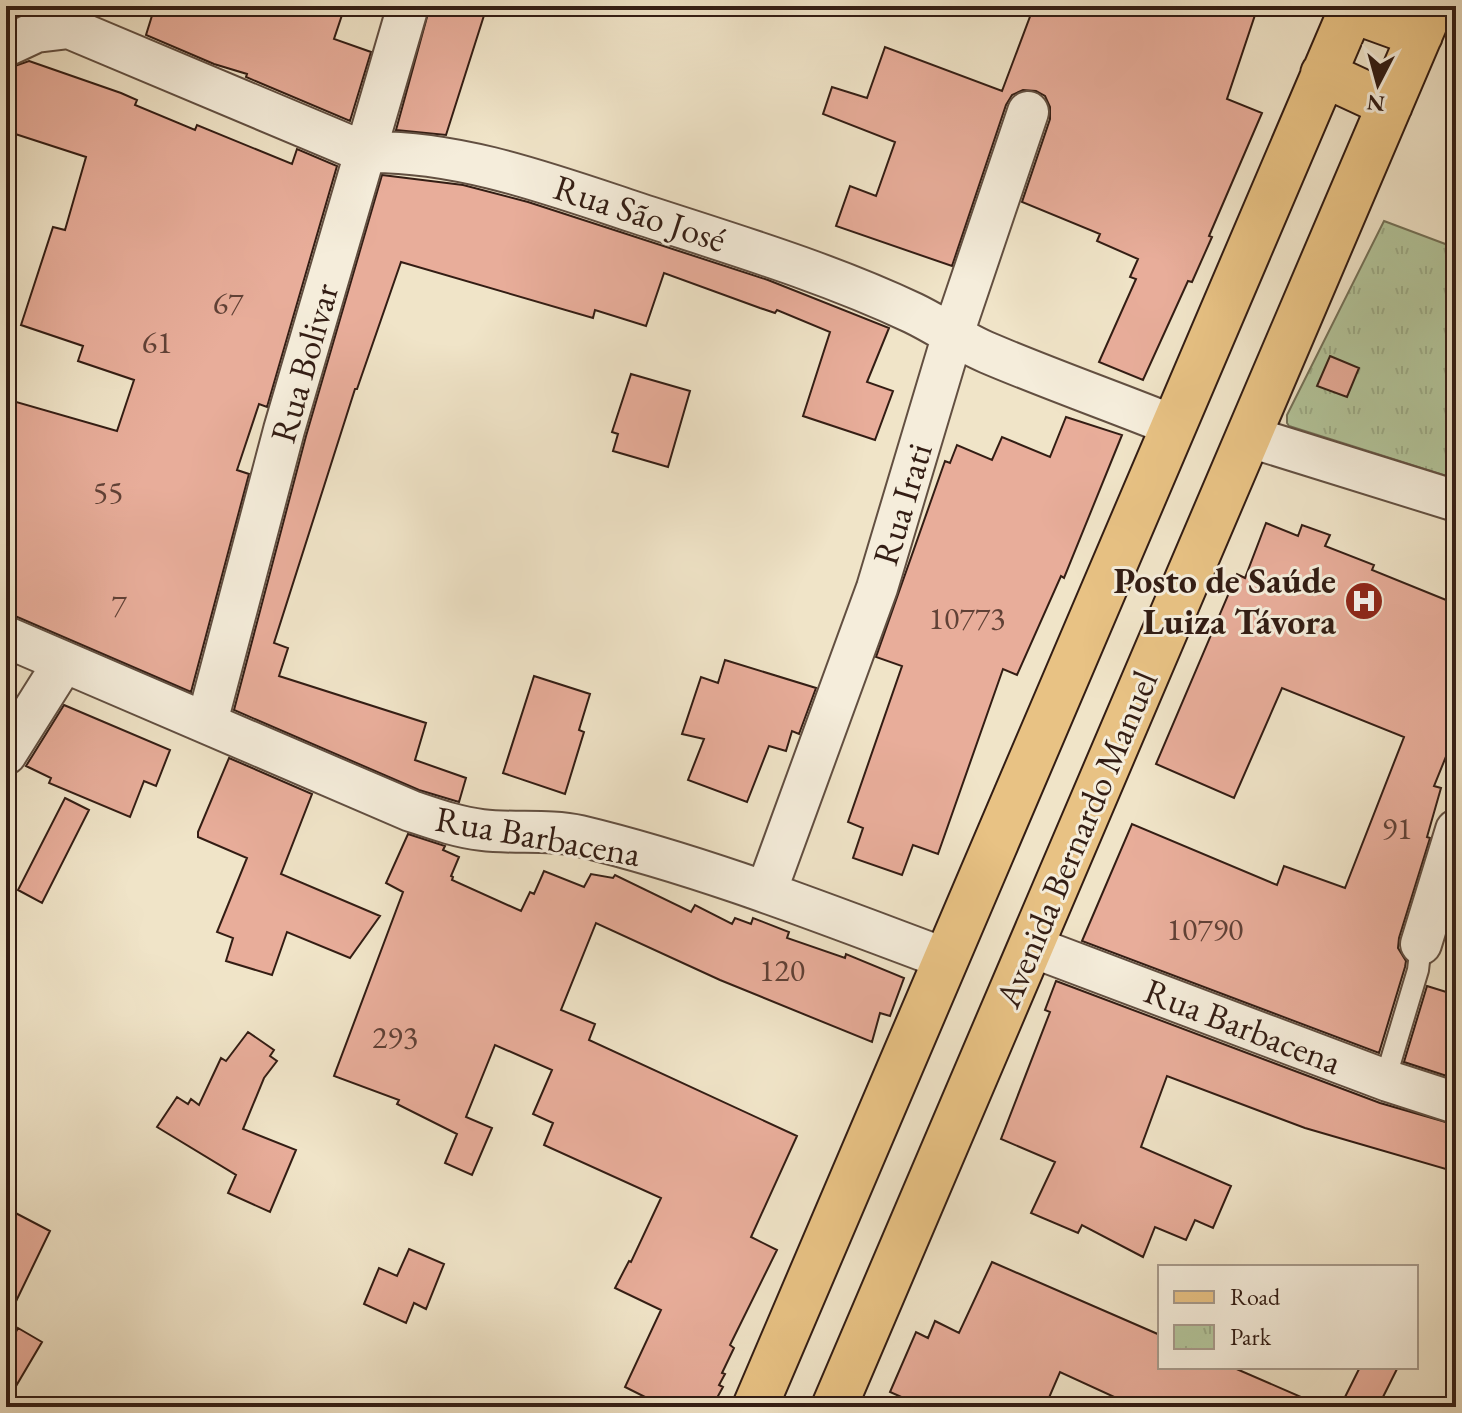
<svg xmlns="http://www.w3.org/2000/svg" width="1462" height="1413" font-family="'EB Garamond',serif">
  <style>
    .park { fill: url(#park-tufts); stroke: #737158; stroke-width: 2 }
    .building { fill: #e8ad9a; stroke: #331d14; stroke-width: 2 }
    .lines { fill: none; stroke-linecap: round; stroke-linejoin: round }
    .service-casing { stroke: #624f41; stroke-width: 24 }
    .minor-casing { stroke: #624f41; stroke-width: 44 }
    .primary-casing { stroke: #331d14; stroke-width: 48 }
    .service { stroke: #f5eddb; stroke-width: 20 }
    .minor { stroke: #f5eddb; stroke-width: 40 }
    .primary { stroke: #e8c284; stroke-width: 44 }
    .labels { text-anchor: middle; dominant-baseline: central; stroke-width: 6; stroke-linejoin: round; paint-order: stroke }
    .number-label { font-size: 32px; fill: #604136 }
    .street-label { font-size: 36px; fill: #331d14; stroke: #f5eddb }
    .poi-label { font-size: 36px; font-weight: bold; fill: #331d14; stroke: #f5eddb; text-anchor: end }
  </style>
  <defs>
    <pattern id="park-tufts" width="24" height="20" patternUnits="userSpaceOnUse" patternTransform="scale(2)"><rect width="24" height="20" fill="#b3c59b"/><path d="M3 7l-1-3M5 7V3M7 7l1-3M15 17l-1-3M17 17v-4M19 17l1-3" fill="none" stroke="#9aa985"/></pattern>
  </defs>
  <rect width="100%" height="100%" fill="#f0e4c8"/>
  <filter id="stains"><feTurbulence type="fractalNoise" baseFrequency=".0025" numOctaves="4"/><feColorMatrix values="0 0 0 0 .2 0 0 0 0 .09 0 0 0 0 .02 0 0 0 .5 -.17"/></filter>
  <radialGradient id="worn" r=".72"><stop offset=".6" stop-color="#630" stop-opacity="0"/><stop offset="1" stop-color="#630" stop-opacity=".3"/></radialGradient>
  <path class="park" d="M1384,221L1456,248V479L1289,426L1287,423V415Z"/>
  <path class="building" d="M155,6H345L334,39L371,52L350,121L246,77L247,74L214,64L146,35Z
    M430,6H487L446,135L396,130Z
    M1034,6H1258L1227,99L1262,113L1209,236L1212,237L1192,282L1188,281L1143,380L1099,362L1136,279L1130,277L1138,259L1097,241L1100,234L1022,202L1050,119V107L1045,96L1036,91L1023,90L1012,95L1006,105L952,266L836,226L850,186L876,196L895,142L823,114L832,87L867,98L885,47L1002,91Z
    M29,61L121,93L137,100L135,105L195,130L197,125L292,164L297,149L337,166L267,407L259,404L237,470L249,474L191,692L15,616L6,614V399L117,431L134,380L78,361L83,346L21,325L53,227L65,230L86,157L6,131V69Z
    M382,175L463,185L528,202L768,280L889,328L867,382L893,391L875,440L803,416L830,332L777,310L775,313L760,308L664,273L646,326L595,310L593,318L401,262L357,389H355L274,643L288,648L279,676L426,723L415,760L466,778L459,802L419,790L234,710L306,436Z
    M1330,356L1359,368L1347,397L1317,386Z
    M631,374L690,391L668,467L613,451L618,434L612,432Z
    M1066,417L1122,435L1064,578L1061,576L1017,675L1003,669L938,854L913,845L902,875L853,858L863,828L848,822L902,666L876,657L945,461L950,463L957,445L992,460L1002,437L1050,457Z
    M1266,523L1298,536L1302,525L1330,535L1325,546L1374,565L1372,570L1456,604V732L1434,786L1441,788L1427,837L1430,838L1399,938L1398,948L1406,961L1405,967L1379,1053L1082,941L1132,824L1277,885L1284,866L1345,888L1404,737L1282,688L1234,798L1156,764L1237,574L1245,578Z
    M725,660L816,688L799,734L792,731L786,751L769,746L747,802L688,780L704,739L682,734L701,677L718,683Z
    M534,676L590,694L579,730L584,732L565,794L503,773Z
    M64,705L170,750L156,786L144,781L130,817L49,783L51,778L26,766Z
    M229,758L312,794L281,874L380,916L350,958L287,932L272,975L226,961L233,938L217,932L247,858L198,837V832Z
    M65,798L89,810L42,903L18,890Z
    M408,834L445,846L443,850L459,857L451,876L453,877L452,880L521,911L530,892L534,894L544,871L584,887L591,874L613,878L615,875L691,912L695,905L732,924L735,918L751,924L753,918L789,932L787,938L845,958L846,954L904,978L890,1016L880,1013L872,1042L720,980L596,923L561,1010L595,1024L589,1040L797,1136L751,1237L777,1250L730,1345L734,1348L722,1373L725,1374L719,1385L723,1387L712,1407H665L625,1387L661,1310L615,1288L629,1261L631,1262L661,1198L544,1145L553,1123L533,1114L552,1070L495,1045L466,1117L492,1128L472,1175L445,1163L457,1134L397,1104L399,1100L334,1076L403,892L386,883Z
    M1056,981L1380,1103L1456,1125V1172L1305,1128L1167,1076L1141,1147L1231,1186L1213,1228L1195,1220L1186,1240L1155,1227L1143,1257L1082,1225L1078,1233L1031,1213L1055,1162L1001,1139L1050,1012L1045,1010Z
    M1427,986L1456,995V1079L1404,1062Z
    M248,1032L274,1050L270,1056L277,1061L264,1078L243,1129L296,1150L270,1212L228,1193L236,1175L157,1127L177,1097L188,1104L191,1099L199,1105L221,1058L226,1061Z
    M6,1208L50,1231L6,1322Z
    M409,1249L444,1264L426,1309L414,1303L406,1323L364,1304L379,1268L397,1276Z
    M992,1262L1160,1335V1367H1232L1324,1407H1136L1060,1372L1045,1407H924L890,1392L916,1332L928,1338L935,1321L959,1333Z
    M18,1328L42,1342L6,1403V1350Z
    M1360,1367H1398L1378,1407H1340Z"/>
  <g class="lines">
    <g class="service-casing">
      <path id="service" d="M1385,1080L1418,970L1421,944"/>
    </g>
    <g class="minor-casing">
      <path id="minor" d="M6,46L36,32L69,28L364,152C457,150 547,183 634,212C728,243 824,271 913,313C938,325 962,342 988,353C1049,379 1112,401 1174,426
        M1247,436L1456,501
        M6,637L411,811C435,819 457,827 482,830C515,834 548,829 580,836C705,866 825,914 946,959
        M207,722L284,430L408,6
        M6,754L64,662
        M766,892L877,588L953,334L1028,112
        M1421,944L1456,830
        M1030,946L1388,1081L1456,1103"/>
    </g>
    <g class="primary-casing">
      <path id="primary" d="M1351,10L1420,35
        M1323,74L1390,105
        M755,1407L1353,6
        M834,1407L1432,6"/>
    </g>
    <use href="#service" class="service"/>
    <use href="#minor" class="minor"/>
    <use href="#primary" class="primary"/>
  </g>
  <defs>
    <g id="hospital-disc" transform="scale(2)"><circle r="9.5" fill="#8f2418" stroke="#f5eddb"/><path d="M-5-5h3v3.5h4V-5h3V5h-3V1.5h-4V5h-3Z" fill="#fff"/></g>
  </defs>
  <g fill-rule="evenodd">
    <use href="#hospital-disc" x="1364" y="601"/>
  </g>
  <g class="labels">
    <g class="number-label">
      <text x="228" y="303">67</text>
      <text x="157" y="342">61</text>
      <text x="108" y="492">55</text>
      <text x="119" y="605">7</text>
      <text x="967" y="618">10773</text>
      <text x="1397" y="828">91</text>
      <text x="1205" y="929">10790</text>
      <text x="782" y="970">120</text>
      <text x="395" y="1037">293</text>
    </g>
    <g class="street-label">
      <text transform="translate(640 213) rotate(18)">Rua São José</text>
      <text transform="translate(304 363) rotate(-74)">Rua Bolivar</text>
      <text transform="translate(902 504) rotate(-73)">Rua Irati</text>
      <text transform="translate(538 836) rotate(10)">Rua Barbacena</text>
      <text transform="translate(1076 839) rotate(-67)">Avenida Bernardo Manuel</text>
      <text transform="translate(1243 1026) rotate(21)">Rua Barbacena</text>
    </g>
    <g class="poi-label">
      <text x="1336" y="580">Posto de Saúde<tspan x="1336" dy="41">Luiza Távora</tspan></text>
    </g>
  </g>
  <rect width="1462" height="1413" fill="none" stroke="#f0e4c8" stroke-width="32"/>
  <rect x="8" y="8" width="1446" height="1397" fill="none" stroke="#331d14" stroke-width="4"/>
  <rect x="16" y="16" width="1430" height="1381" fill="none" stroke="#331d14" stroke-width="2"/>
  <rect x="1158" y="1265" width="260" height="104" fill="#f5eddb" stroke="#a79a8b" stroke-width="2"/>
  <rect x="1174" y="1291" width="40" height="12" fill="#e8c284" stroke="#a79a8b" stroke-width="2"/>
  <text x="1230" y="1305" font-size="24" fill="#331d14">Road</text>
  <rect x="1174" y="1325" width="40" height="24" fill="url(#park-tufts)" stroke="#a79a8b" stroke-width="2"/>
  <text x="1230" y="1345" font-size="24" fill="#331d14">Park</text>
  <g transform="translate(1378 84) rotate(186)" stroke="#f5eddb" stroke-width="6" paint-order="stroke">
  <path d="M0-6L14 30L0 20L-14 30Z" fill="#331d14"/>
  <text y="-12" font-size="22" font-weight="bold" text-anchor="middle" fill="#331d14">N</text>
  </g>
  <rect width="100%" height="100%" filter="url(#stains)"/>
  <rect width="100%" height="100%" fill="url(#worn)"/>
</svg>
